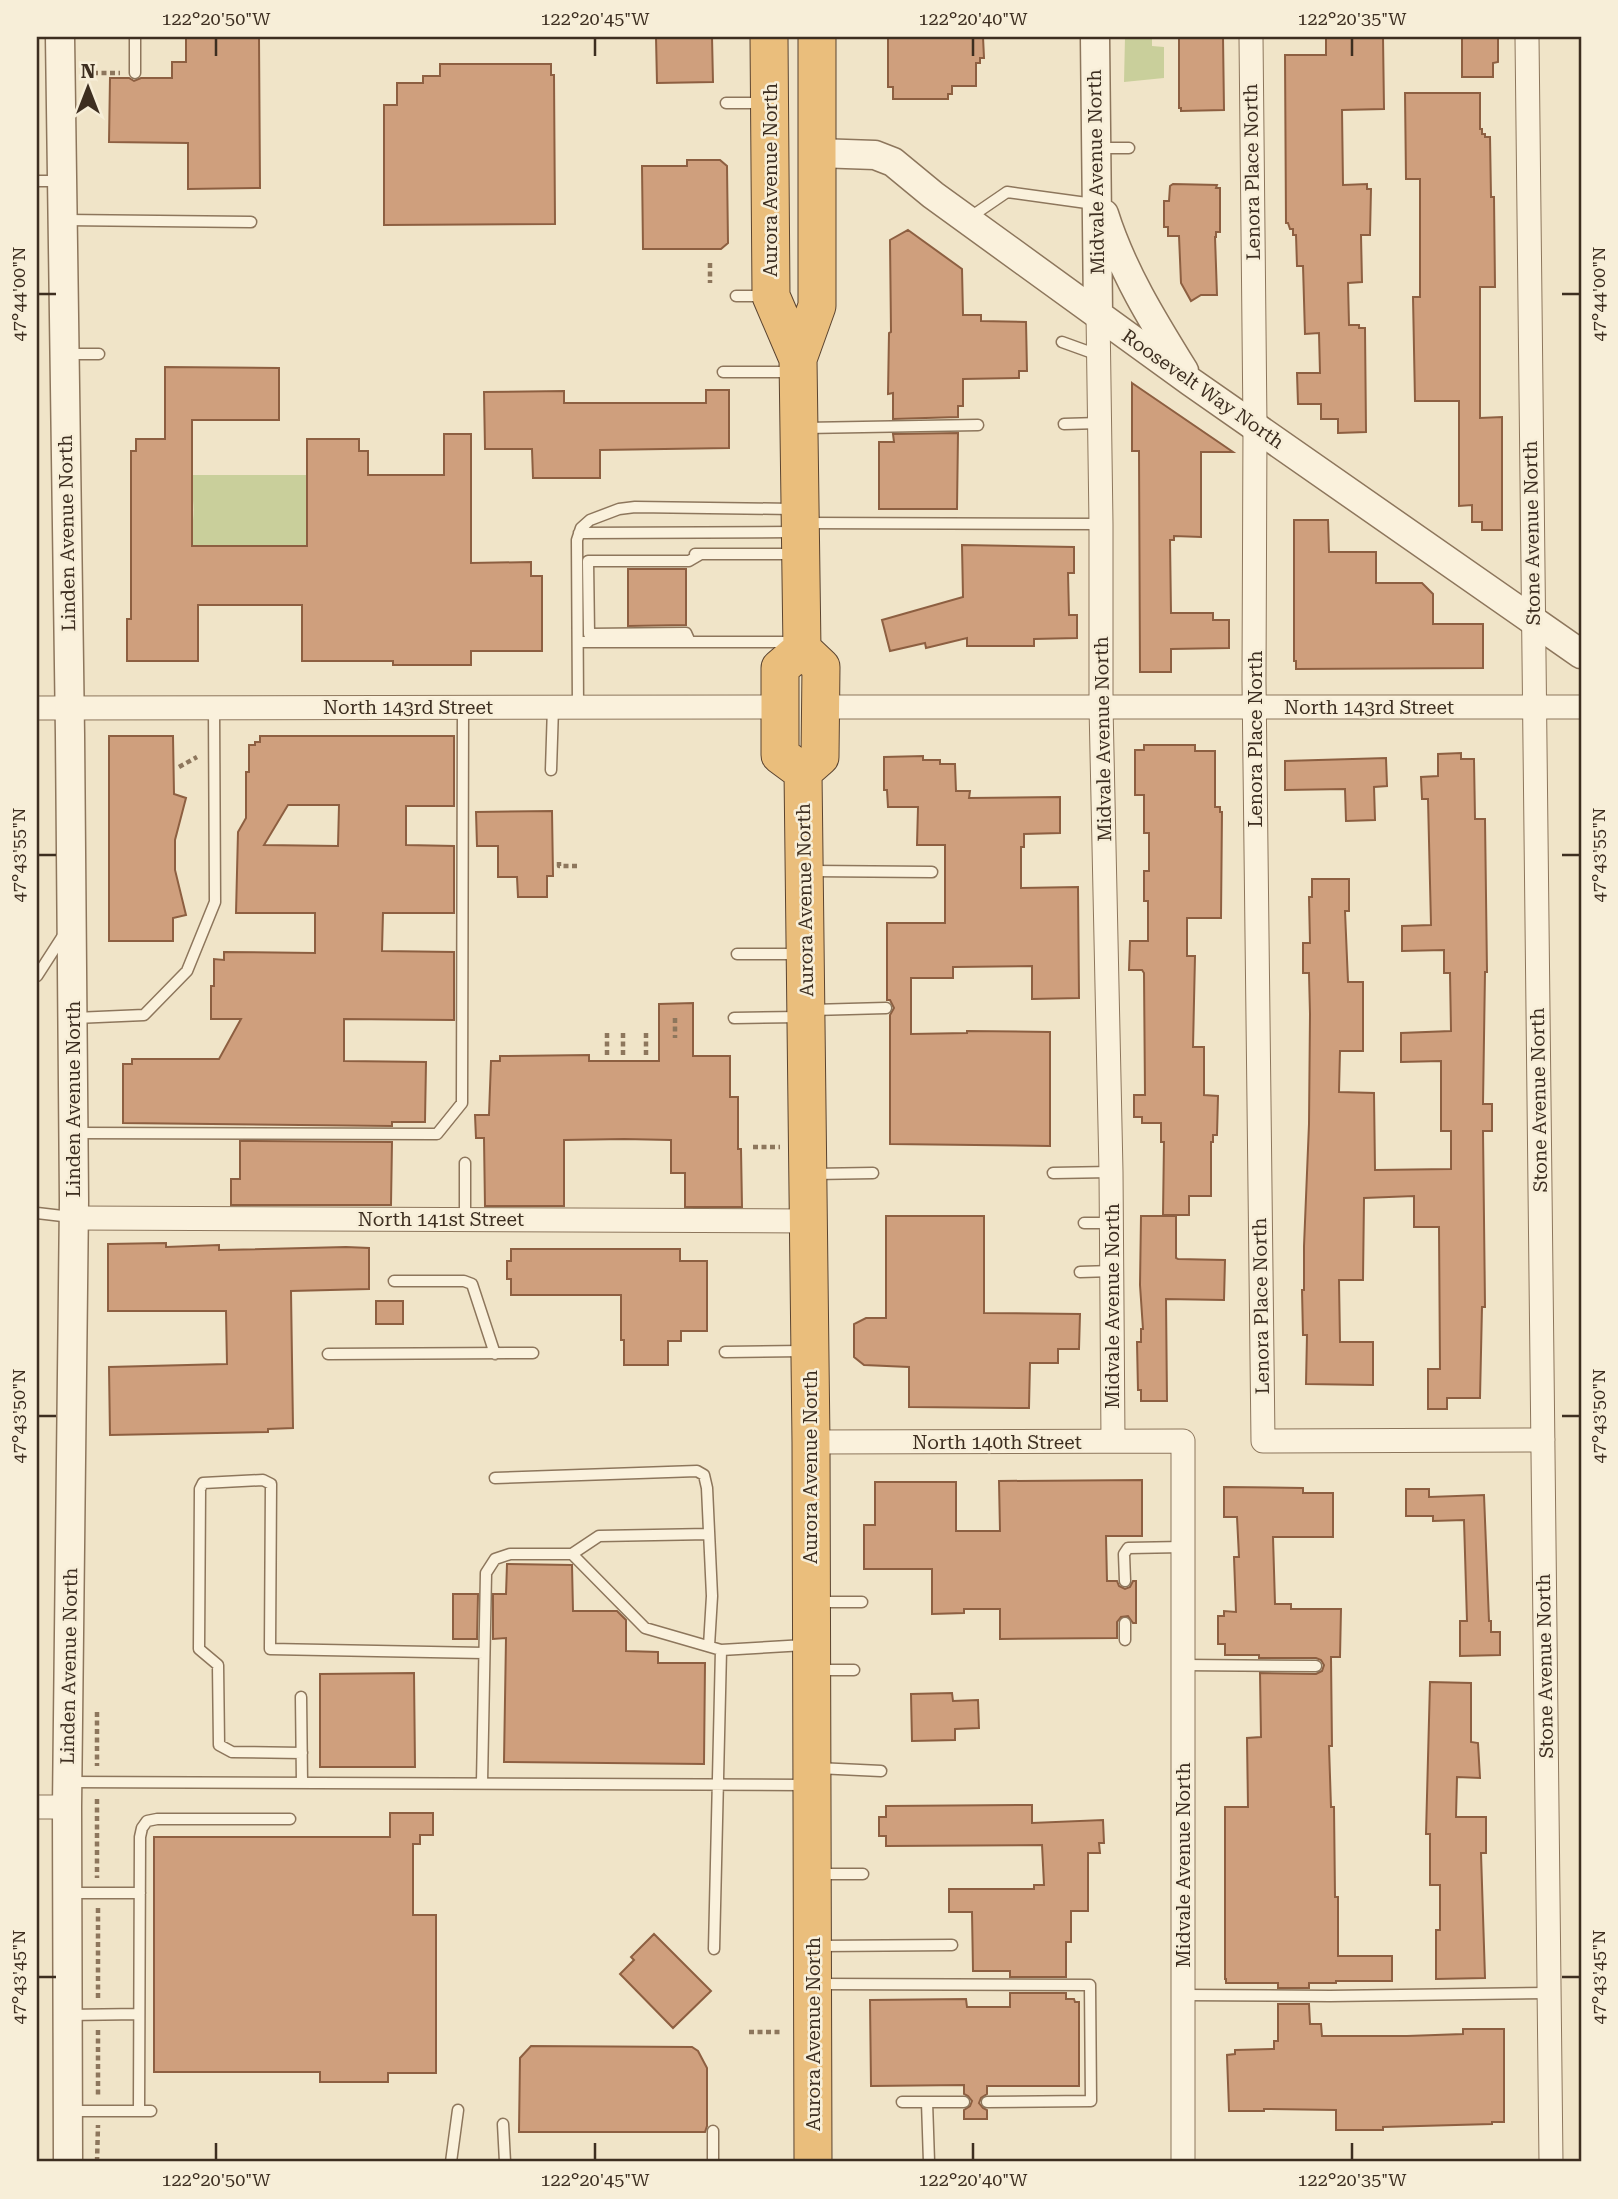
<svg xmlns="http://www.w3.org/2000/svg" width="1618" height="2199" font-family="'Roboto Serif',serif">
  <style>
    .green { fill: #c9cf9b }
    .building { fill: #cf9f7d; stroke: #8d5f41; stroke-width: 2; fill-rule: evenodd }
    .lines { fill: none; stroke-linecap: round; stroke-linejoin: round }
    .service-casing { stroke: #8d765c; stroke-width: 13 }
    .minor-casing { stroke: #8d765c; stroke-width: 25 }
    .tertiary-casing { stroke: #8d765c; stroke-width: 31 }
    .trunk-casing { stroke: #5b4430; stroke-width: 39 }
    .path { stroke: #8d765c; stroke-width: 4.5; stroke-dasharray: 5 3.5; stroke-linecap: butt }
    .service { stroke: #faf1dc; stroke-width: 10 }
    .minor { stroke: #faf1dc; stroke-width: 23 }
    .tertiary { stroke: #faf1dc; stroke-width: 28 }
    .trunk { stroke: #eabe7c; stroke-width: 37 }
    .ticks { fill: none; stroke: #3d2e20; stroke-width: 2.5 }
    .labels { text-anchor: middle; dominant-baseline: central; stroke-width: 5; stroke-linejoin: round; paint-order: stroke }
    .street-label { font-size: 19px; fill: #3d2e20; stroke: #f7eed8 }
    .neatline { fill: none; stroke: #3d2e20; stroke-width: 2.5 }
    .ticks-label { font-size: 18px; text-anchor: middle; fill: #3d2e20 }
  </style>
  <rect width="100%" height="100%" fill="#f0e4c8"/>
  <path class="green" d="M1125,37H1152V46L1164,47V78L1124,82Z
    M186,475H314V546H186C196,526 196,494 186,475Z"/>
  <path class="building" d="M186,37H259L260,188L188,189V143L109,142L110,78H129L134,81L141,78H172V62H186Z
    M656,37H712L713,82L657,83Z
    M888,37H983L984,58H980V63H976V86H952V94H948V99H893V87H888Z
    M1179,37H1223L1224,110L1181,111V108H1179Z
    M1326,37H1383L1384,109L1342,110L1343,185L1367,184V189H1371L1370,235H1361L1362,282L1348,283L1349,325H1359V328H1365L1366,432L1338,433V419H1321V404H1298L1297,373H1320L1319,333L1305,334L1303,266H1297L1296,235H1293V229H1290L1288,223H1286L1285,55H1326Z
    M1462,37H1498V62L1493,63V77H1462Z
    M440,64H551V75H554L555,224L384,225V105H397V83H423V76H440Z
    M1405,93H1480V129H1482V134H1485V137H1490L1491,197H1494L1495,287H1480V418L1502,417V530H1482V522H1472V505L1459,506V401H1415L1413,297H1420V179H1406Z
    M687,160H720L727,166L728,243L721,249H643L642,166H687Z
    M1173,184L1217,185L1216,188H1220V232H1216V237H1215L1217,295H1201L1191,301L1181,283L1179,236H1168V227H1164V201H1169L1170,186Z
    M908,230L962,269L963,315H981V321L1026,322L1027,371H1019V378L963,379V406H958V417L893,419V393L888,394L889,333L891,332L890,240Z
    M165,367L279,368V420H192V546H307V439H359V451H368V475H444V434H471V563L531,562V576H542V651H471V665H393V661H302V605H198V661H127V619H131V451H136V439H165Z
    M1132,383L1233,452H1201V537L1174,536V540H1170L1171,613H1213V620H1229V648L1171,649V672H1140L1139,451H1132Z
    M706,390H729V448L600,450V478H533L532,449H485L484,392L564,391V403H706Z
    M958,433L957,509H879V442H894L893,434Z
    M1294,520H1328L1329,552H1376V583H1422L1433,594V624H1483V668L1296,669V661H1294Z
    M962,545L1074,547V573H1068L1069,615H1077V638L1034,639V646H967V638L926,648L925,643L890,651L882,620L963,597Z
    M628,569H686V625L628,626Z
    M109,736H173L174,794L186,798L175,840V870L186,915L173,918V941H109Z
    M260,736H454V806H406V845L454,846V913H383L382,951L454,952V1020L344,1019V1061L426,1062L425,1122H392V1126L123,1123V1064H132V1059H219L241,1019H211V986H214V959L224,960V952L315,953V913H236L238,832L246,818V772H249V745H255V742H260ZM288,805H339L338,846L264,845Z
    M1144,745H1195V751H1215V807H1220V812H1222L1221,918H1187V956H1195L1193,1047H1204V1095L1218,1096L1217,1135H1213V1142H1211V1196H1189V1215H1163L1164,1142H1161V1123H1142V1117H1134V1095H1145L1144,973L1142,970H1129L1130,941H1148V901H1144V871H1149V833H1144V795H1135V750H1144Z
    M1461,753V759H1474L1475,819H1485L1487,972H1485L1483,1104H1492V1131H1483L1485,1307H1482L1480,1398H1447V1409H1428V1369H1440L1439,1227H1414V1196L1364,1198L1363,1280H1339L1340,1342H1373V1385L1306,1384L1307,1335H1303L1302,1290H1304V1246L1309,1124L1310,1014L1309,973H1303V943H1310L1309,897H1312V879H1349V911H1345L1348,982H1363V1051H1340L1339,1092L1374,1093L1375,1170L1451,1169V1131H1441V1061L1401,1062V1033L1451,1031L1450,973H1444V950L1402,951V926L1431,925L1428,799H1422L1421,777L1438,776V754Z
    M923,756V760H940V764H955L956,791H970L969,798L1060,797V833L1024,834V847H1021V888L1078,887L1079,998L1032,999V966L953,967V978H911V1034L967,1033V1031L1050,1032V1146L890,1144V1015L894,1008L890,1000H887V923H945V845H917L918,807H888L887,790H884V757Z
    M1386,758L1387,786L1374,787L1375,820L1346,821L1345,789L1285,790V761Z
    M552,811L553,876H547V897H518L517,877H498V846H477L476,812Z
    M693,1003V1056H730V1097H738V1149H741L742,1207H685V1173H671V1140L624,1139L564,1140V1206H485L484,1138H476L475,1115H489L491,1061H500V1056L589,1055V1061H659V1004Z
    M240,1141L392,1142L391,1205H231V1179H240Z
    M886,1216H984V1313L1080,1314L1079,1349H1058V1363H1030L1029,1408L909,1407V1367L864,1365L854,1357V1324L866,1318H886Z
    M1141,1216H1176V1258L1178,1259L1225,1260L1224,1300L1166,1299L1167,1401H1141V1390H1138L1137,1342H1141V1329H1143L1140,1285Z
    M166,1243V1247L219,1245V1250L346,1247L369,1248V1289L291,1291L293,1428L268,1429V1432L110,1435L109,1367L227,1364L226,1311H108V1244Z
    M511,1249H680V1261H707V1331H681V1341H668V1365H624V1340H621V1295H511V1279H507V1261H511Z
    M376,1301H403V1324H376Z
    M1142,1480V1536H1106L1107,1581H1117L1119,1586L1125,1589L1130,1587L1133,1581H1136V1623H1133L1128,1616L1121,1617L1117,1622V1638L1000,1639V1609H964V1613L932,1614V1569H864V1525H875V1482H956V1531H1000L999,1481Z
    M1224,1487L1303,1488V1493H1333V1537H1273L1275,1604H1291V1609H1341L1340,1657H1331L1332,1746H1329L1331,1807H1334L1335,1897H1338V1956H1392V1981H1336V1983H1309V1988H1278V1983H1226V1979H1225V1807H1248L1247,1738L1261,1737L1260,1673L1316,1674L1322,1671L1324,1665L1321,1660L1316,1658H1259V1655H1225V1644H1218V1616H1224V1611L1236,1612L1234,1557H1239L1237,1517H1224Z
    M1406,1489H1429V1497L1484,1495L1489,1621H1491V1632H1500V1655L1460,1656V1621H1467L1464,1520L1433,1521V1516H1406Z
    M507,1564L572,1565L573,1611H617L626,1620V1651L658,1652V1663H705L704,1764L504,1762L506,1638L493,1639V1594H506Z
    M453,1594H478L477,1639H453Z
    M414,1673L415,1767H320V1674Z
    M1430,1682L1471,1683V1742L1478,1743L1480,1778L1457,1777L1456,1817H1486V1853H1481L1485,1978L1436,1979V1930H1440V1885H1430V1834H1426Z
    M952,1693L953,1701L978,1700L979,1728L955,1729V1740L912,1741L911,1694Z
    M1032,1805V1823L1103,1820L1104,1843H1099L1100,1853H1088V1911H1071V1942H1066V1977H1010V1971H973L972,1912H949V1889H1034V1885H1044L1042,1845L886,1846V1836H879V1817H886V1806Z
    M390,1813H433V1835H420V1844H413V1915H436V2073H388V2082H320V2072H154V1837H390Z
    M654,1934L711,1991L673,2028L620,1974L634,1960L631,1957Z
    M1010,1993H1066V1999H1074L1075,2002H1079V2086H987V2094L981,2098L979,2103L983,2108L987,2110V2119H964V2110L970,2106L972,2101L968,2096L964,2094V2085L871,2086L870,2000L966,1999L967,2007H1010Z
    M1278,2004H1309L1310,2024H1321L1322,2036H1407L1463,2034V2029H1504V2122H1492V2124L1383,2127V2130H1336V2110L1264,2109V2111H1229L1227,2055L1235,2054V2050L1274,2049V2041H1278Z
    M531,2046L692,2047L698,2051L707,2068V2126L705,2132H519L520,2058Z"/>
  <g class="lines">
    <g class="service-casing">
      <path id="service" d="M135,37V73
        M726,103H763
        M1096,148H1129
        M37,181H62
        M969,218L1007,192L1094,204
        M65,220L251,222
        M736,296H764
        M1062,342L1098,355
        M67,354H99
        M723,372H792
        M1064,424L1099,423
        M805,428L978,425
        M806,523L1101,524
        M579,533L793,532
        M695,554H794
        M578,642H795
        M690,642L686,633L589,634L588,561H689L701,554
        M578,708L577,540L581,528L590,520L619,509L635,507L793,509
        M551,770L553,707
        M811,871L932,872
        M737,954H799
        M37,976L66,931
        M812,1010L886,1008
        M75,1018L144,1015L187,971L215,902L214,707
        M734,1018L801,1017
        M76,1133L437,1134L462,1103L463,707
        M465,1163V1219
        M1053,1173L1111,1172
        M814,1174L873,1173
        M37,1213L71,1217
        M1084,1223H1111
        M1080,1272L1112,1271
        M394,1281H464L472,1284L495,1354
        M725,1352L804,1351
        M328,1354L533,1353
        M495,1478L697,1471L704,1475L707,1488L712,1596L709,1646
        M572,1554L599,1536L709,1534
        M1125,1581L1124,1554L1128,1548L1183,1547
        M817,1602H862
        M1125,1623V1640
        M1183,1665L1316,1666
        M817,1670H854
        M301,1697L302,1782
        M302,1753L232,1752L219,1745L218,1665L199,1649L200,1489L203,1483L263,1480L271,1484L270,1649L484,1653
        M817,1768L881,1771
        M69,1782L805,1785
        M482,1783L486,1573L495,1559L510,1554H572L645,1628L721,1650
        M818,1874H863
        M69,1893H140
        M819,1946L952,1945
        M714,1949L721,1650L805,1645
        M819,1984L1090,1985L1091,2101L987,2102
        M1183,1995L1330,1996L1549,1993
        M68,2015L139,2014
        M902,2102H964
        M927,2102L929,2162
        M68,2111H151
        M139,2111L140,1837L142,1828L147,1821L157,1819H290
        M503,2124L505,2162
        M713,2131V2162
        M451,2162L458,2110"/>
    </g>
    <g class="minor-casing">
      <path id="minor" d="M1251,37L1255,426L1254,681L1263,1441L1543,1440
        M1527,37L1551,2162
        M1098,314L1101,524V706L1111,1172L1113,1441
        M821,707H1581
        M37,708L780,707
        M74,1218L808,1221
        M811,1442L1183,1441V2162
        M37,1807H67"/>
    </g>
    <g class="tertiary-casing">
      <path id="tertiary" d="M60,37L70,735L74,1201L67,1807L68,2162
        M1095,37L1098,314
        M817,153L875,155L893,162L933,195L1191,382L1581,654
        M1104,214C1122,271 1153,321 1184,371"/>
    </g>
    <g class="trunk-casing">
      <path id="trunk" d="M769,37L771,296L798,359
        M802,649L780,668V755L803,772
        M813,2162L811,1442L803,772L820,757L821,667L802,649L798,359L817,306V37"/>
    </g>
    <path class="path" d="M93,73H120
      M710,263V283
      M179,767L197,757
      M559,862V866H579
      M675,1018V1038
      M607,1033V1058
      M623,1033V1058
      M646,1033V1058
      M753,1147H780
      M97,1712V1766
      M97,1799V1878
      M98,1908V2001
      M98,2030V2095
      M749,2032H783
      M97,2162L98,2125"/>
    <use href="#service" class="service"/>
    <use href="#minor" class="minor"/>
    <use href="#tertiary" class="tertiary"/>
    <use href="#trunk" class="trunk"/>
  </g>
  <path class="ticks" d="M216,38V56M595,38V56M973,38V56M1352,38V56M38,294H56M1562,294H1580M38,855H56M1562,855H1580M38,1416H56M1562,1416H1580M38,1977H56M1562,1977H1580M216,2143V2160M595,2143V2160M973,2143V2160M1352,2143V2160"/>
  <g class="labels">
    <g class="street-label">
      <text transform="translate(1096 172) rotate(-91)">Midvale Avenue North</text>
      <text transform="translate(1252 172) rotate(-91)">Lenora Place North</text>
      <text transform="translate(770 180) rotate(-90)">Aurora Avenue North</text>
      <text transform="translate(1203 389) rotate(35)">Roosevelt Way North</text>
      <text transform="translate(67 533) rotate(-91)">Linden Avenue North</text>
      <text transform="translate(1532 533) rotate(-91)">Stone Avenue North</text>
      <text x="408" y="707">North 143rd Street</text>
      <text x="1369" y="707">North 143rd Street</text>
      <text transform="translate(1103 739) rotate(-91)">Midvale Avenue North</text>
      <text transform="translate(1255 739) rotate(-90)">Lenora Place North</text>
      <text transform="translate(805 900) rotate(-91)">Aurora Avenue North</text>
      <text transform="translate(73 1099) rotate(-90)">Linden Avenue North</text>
      <text transform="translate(1539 1100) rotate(-91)">Stone Avenue North</text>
      <text x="441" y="1219">North 141st Street</text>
      <text transform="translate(1112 1306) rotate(-90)">Midvale Avenue North</text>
      <text transform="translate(1261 1306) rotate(-91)">Lenora Place North</text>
      <text x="997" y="1442">North 140th Street</text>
      <text transform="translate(810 1467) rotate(-90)">Aurora Avenue North</text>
      <text transform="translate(69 1666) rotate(-89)">Linden Avenue North</text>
      <text transform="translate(1545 1666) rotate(-91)">Stone Avenue North</text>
      <text transform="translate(1183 1865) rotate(-90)">Midvale Avenue North</text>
      <text transform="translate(813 2034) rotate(-90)">Aurora Avenue North</text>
    </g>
  </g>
  <rect width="1618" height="2199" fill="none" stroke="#f7eed8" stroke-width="77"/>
  <g transform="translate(88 88)" stroke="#f7eed8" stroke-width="5" paint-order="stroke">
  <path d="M0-5L12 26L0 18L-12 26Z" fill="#3d2e20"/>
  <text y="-10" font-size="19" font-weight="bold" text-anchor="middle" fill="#3d2e20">N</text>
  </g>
  <rect x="38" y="38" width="1542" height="2122" class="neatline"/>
  <g class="ticks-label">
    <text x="216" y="25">122°20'50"W</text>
    <text x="595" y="25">122°20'45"W</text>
    <text x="973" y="25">122°20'40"W</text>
    <text x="1352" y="25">122°20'35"W</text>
    <text transform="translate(19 294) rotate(-90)" y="6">47°44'00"N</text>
    <text transform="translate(1599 294) rotate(-90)" y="6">47°44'00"N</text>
    <text transform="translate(19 855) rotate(-90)" y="6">47°43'55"N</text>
    <text transform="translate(1599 855) rotate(-90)" y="6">47°43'55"N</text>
    <text transform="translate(19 1416) rotate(-90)" y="6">47°43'50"N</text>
    <text transform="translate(1599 1416) rotate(-90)" y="6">47°43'50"N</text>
    <text transform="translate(19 1977) rotate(-90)" y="6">47°43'45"N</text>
    <text transform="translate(1599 1977) rotate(-90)" y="6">47°43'45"N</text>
    <text x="216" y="2186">122°20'50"W</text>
    <text x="595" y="2186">122°20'45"W</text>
    <text x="973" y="2186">122°20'40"W</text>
    <text x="1352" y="2186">122°20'35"W</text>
  </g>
</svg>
